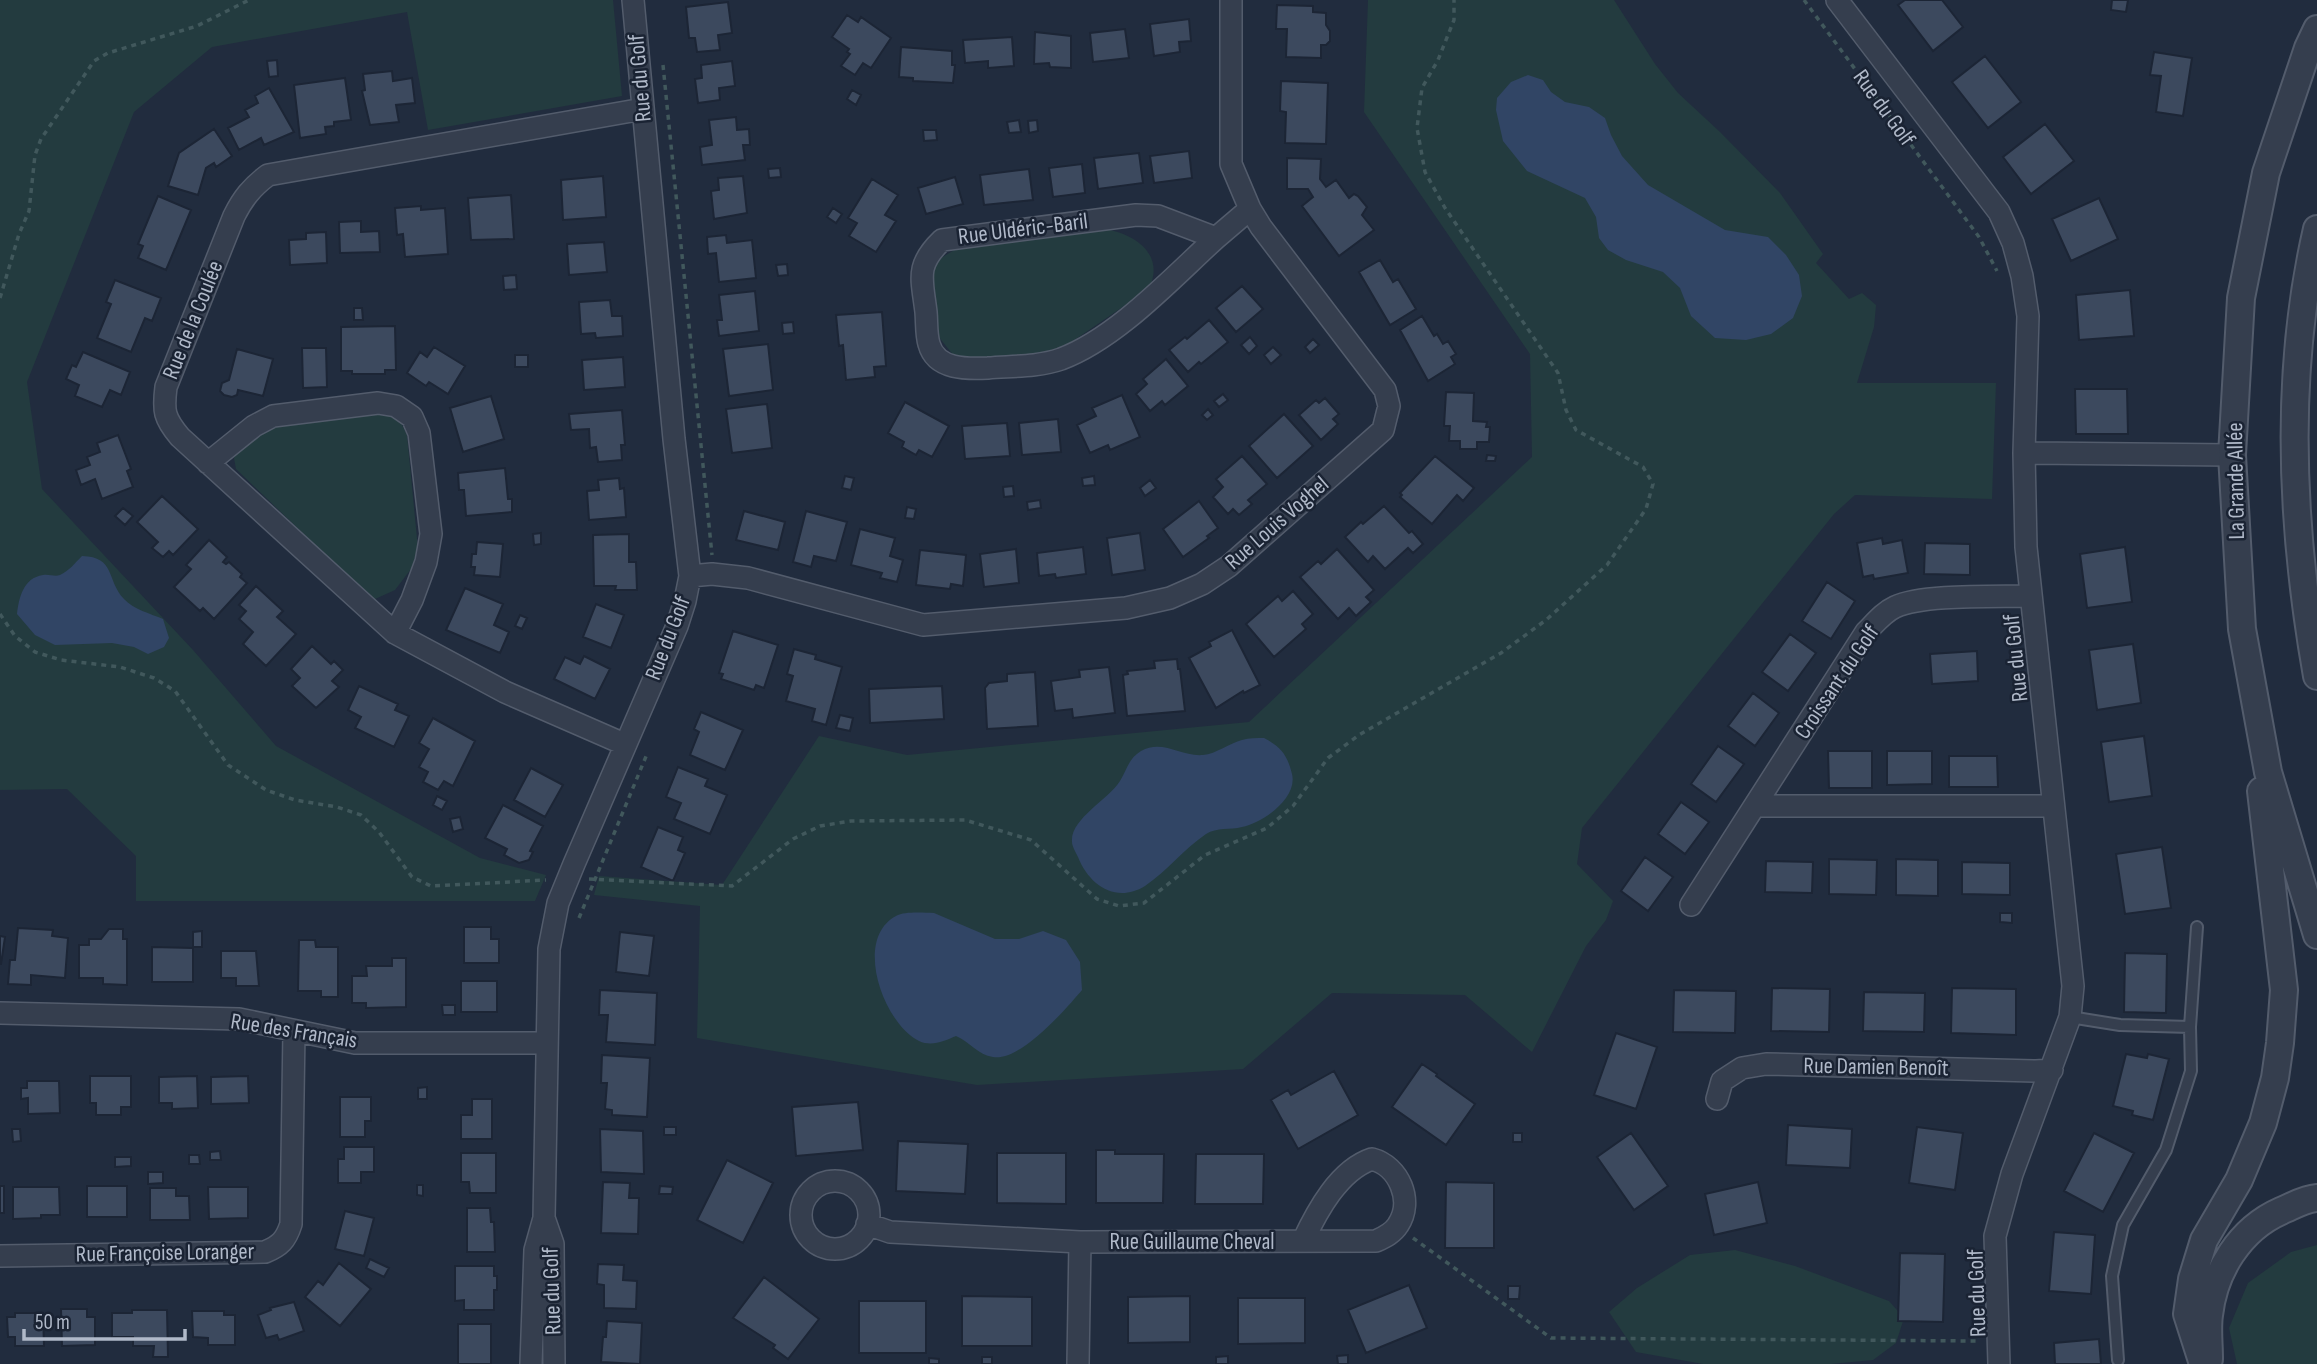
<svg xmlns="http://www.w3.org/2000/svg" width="2317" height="1364" font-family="'Sofia Sans Condensed',sans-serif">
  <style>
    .green { fill: #233b3f }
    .water { fill: #314565 }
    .building { fill: #3c495e; stroke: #1c2535; stroke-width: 2 }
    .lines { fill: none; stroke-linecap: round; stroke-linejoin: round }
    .service-casing { stroke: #535c6c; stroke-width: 14 }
    .minor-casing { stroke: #535c6c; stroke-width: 24 }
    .tertiary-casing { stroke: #535c6c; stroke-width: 30 }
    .path { stroke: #41585c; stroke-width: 3.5; stroke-dasharray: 5 5; stroke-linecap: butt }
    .service { stroke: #353e4e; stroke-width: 10 }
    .minor { stroke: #353e4e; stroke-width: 21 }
    .tertiary { stroke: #353e4e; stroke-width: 26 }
    .labels { text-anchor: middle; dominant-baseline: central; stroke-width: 5; stroke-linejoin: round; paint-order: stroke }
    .street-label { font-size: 23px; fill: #b0b9c9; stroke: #1a2333 }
  </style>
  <rect width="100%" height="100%" fill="#212c3e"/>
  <path class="green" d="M0,0H613L622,96L428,130L407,12L212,47L134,112L27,382L42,489L193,650L276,746L480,858L546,875L535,901H136V856L67,789L0,790Z
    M1368,0H1614L1655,64L1678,93L1720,132L1780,193L1823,254L1816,263L1849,299L1862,293L1876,305L1874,327L1857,383H1996L1992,499L1855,495L1834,514L1582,828L1577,864L1613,901L1606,920L1586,946L1532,1052L1465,995L1332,993L1243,1069L977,1085L697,1038L700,906L594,895L599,876L722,885L819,736L907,755L1249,722L1532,457L1530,354L1364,112Z
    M1106,229C1137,235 1165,255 1149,289L1070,343L1044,353L968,360L954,356L938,336L931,271L938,260L959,247Z
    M366,409L397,415L407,435L418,549L411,569L395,590L375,599L360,588L236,469L234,458L239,445L266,426Z
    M2317,1245V1364H2237L2229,1328L2248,1283L2291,1252Z
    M1735,1250L1795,1266L1889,1301L1904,1318L1896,1343L1873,1360L1831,1364H1703L1636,1352L1609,1312L1637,1288L1690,1255Z"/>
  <path class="water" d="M1528,75L1543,80L1551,92L1565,102L1589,107L1605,118L1611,135L1622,156L1648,185L1725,230L1768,237L1786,255L1799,275L1802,296L1793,318L1771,334L1746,340L1715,338L1691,316L1680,288L1663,272L1626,260L1608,250L1599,238L1596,217L1585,198L1527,171L1503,141L1496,110L1497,98L1511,82Z
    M82,556C116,557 106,580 124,599C133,609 151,614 163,619L169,638L164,647L148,654L134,647L112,643L55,645L35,635L17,614C19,598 23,578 43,575C49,574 55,577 60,575C69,571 75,563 82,556Z
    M1264,738C1281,747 1287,754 1292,774C1298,798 1263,823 1242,827C1230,830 1217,827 1206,834C1184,849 1167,871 1145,886C1116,904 1089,885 1078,857C1076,853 1072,846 1072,842C1070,819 1108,800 1120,781C1127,770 1128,759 1141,751C1163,739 1181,757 1203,755C1216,754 1230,743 1242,740C1249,738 1257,738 1264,738Z
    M934,913L995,939H1019L1043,931L1066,940L1080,962L1082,990C1066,1009 1020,1062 993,1057C978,1055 970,1042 956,1036C944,1041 932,1047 919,1041C883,1023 853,939 896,916C905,911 924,913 934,913Z"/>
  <path class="building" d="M1905,0H1942L1963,27L1933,51L1898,5Z
    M2112,0H2128L2126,12L2111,10Z
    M728,2L732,33L718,35L720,50L697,52L695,38H689L686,7Z
    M1277,5L1313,6V12L1326,13V25L1330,31V41L1326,45H1321V58L1286,57L1287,29H1276Z
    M847,15L858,22L861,17L891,38L871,68L863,63L855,75L841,66L850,54L847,52L849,49L832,37Z
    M1189,19L1191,41L1179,42L1180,52L1154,56L1150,24Z
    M1125,29L1129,58L1093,62L1090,33Z
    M1035,32L1071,36V68L1050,67L1049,63L1034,64Z
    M1012,37L1014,66L988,68V61L965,63L963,40Z
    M901,47L952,51V65H955L953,83L913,81V78L899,77Z
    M2154,52L2192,58L2183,116L2156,112L2161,76L2150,75Z
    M1985,56L2021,102L1988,128L1952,82Z
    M277,60L278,76L269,77L267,61Z
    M732,61L735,86L719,88L720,100L698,103L695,79L702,78L701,65Z
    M392,71L393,81L412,78L415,103L396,105L399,122L370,125L362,91L365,90L363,74Z
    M345,78L351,120L334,122V126L325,127L326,134L300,138L294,85Z
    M1281,81L1328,83L1326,144L1285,143L1286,112L1280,111Z
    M269,88L294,132L264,145L261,138L239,150L228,128L249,117L245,110L258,103L255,96Z
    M852,90L861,95L856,105L847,99Z
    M736,117L737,130L749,129L750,145H743L745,160L702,165L700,147L712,145L709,120Z
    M1019,120L1021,132L1009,133L1007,122Z
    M1037,120L1038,131L1029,133L1028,121Z
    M2045,124L2074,161L2031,194L2003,157Z
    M214,129L232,156L216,167L214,163L206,168L198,195L168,186L179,153Z
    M923,130H936L937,140L924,141Z
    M1189,151L1192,178L1154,183L1150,156Z
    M1139,153L1143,183L1098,189L1094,158Z
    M1287,158L1321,159L1320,179L1326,187L1336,180L1349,198L1354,194L1358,196L1367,207L1362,215L1374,230L1339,256L1302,206L1313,197L1308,189H1287Z
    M1082,164L1085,193L1053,197L1049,168Z
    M780,168L781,177L769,178L768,169Z
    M1029,169L1033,200L984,205L980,175Z
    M603,176L606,217L563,220L561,180Z
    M743,176L747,213L714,219L711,191L719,190L718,178Z
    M955,177L963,204L926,214L918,188Z
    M872,179L898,195L885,215L896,221L876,252L849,236L857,223L848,218Z
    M511,195L514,239L471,240L468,198Z
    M158,196L191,210L166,270L138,258L143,246L138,244Z
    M2099,198L2118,239L2071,261L2052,219Z
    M421,206V210L445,208L448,254L405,257L403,234L397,235L395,208Z
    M833,208L842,214L836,223L827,217Z
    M361,221V232L379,231L380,252L340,253L339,222Z
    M326,232L327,263L290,265L289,240L306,239V233Z
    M726,235L727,243L752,240L756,278L719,282L716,253L708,254L707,237Z
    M604,242L607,272L569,275L567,244Z
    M1380,260L1393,282L1398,279L1416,309L1390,325L1359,272Z
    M787,264L788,275L778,276L776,265Z
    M516,275L517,289L504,290L503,276Z
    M115,280L161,298L152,321L145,318L131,352L97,338L111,304L106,302Z
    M1242,286L1263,309L1236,332L1216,308Z
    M2130,290L2134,336L2079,340L2076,295Z
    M755,291L759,331L719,336L717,320H722L719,295Z
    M610,300L612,316H622L623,336L596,338L595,333L581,334L579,302Z
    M354,308H362L363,320H354Z
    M882,312L886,366L874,367L875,377L846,380L843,345L839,346L836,315Z
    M1422,316L1434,336L1437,334L1443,344L1448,341L1456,354L1451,357L1455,364L1428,381L1400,330Z
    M1209,320L1228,342L1201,364L1199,362L1188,372L1169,350L1185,337L1187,339Z
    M793,322L794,333L783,334L782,323Z
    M395,326L396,370H385V374H352V371H341V327Z
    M1250,337L1257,346L1249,354L1241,345Z
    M1313,339L1319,345L1310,353L1305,347Z
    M768,344L773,390L729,396L723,349Z
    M434,347L465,366L448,394L429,382L426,386L407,373L420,352L427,357Z
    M1273,347L1281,355L1271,364L1264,355Z
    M302,348H326L327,387L303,388Z
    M237,349L273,359L263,396L238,390L237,395L232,397L224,395L220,391L222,383L229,380Z
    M83,352L130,372L121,395L110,390L102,407L75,396L79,385L66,379L72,365L76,367Z
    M515,355H528V367H515Z
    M623,357L625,387L584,390L582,360Z
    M1166,359L1188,386L1165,405L1162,401L1150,411L1136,394L1147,384L1143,379Z
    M2075,389H2127L2128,434H2076Z
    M1446,392L1474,393L1473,421L1487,422L1486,427H1490L1489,442H1477V449H1460V441H1449L1450,426H1444Z
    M1223,394L1228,400L1219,407L1214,401Z
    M1122,395L1140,437L1110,450L1108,445L1090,453L1077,425L1096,416L1092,408Z
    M491,396L504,439L463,452L450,408Z
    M1325,398L1339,414L1333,419L1338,424L1321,440L1299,415L1316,400L1319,403Z
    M905,402L949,426L932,457L919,450L916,455L902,447L904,442L888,433Z
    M767,404L772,448L732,453L726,409Z
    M1208,409L1213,415L1207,420L1202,415Z
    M622,410L625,445H621L622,460L598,462L596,447L590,448L589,429L571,430L569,414Z
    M1284,414L1313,446L1277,478L1249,446Z
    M1058,419L1061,452L1022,455L1019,423Z
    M1007,423L1010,456L965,459L962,426Z
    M118,435L131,469L127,471L133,487L102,499L95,479L81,485L76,470L90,465L87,457L100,452L97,443Z
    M1487,455L1496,456L1495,461H1486Z
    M1242,456L1267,484L1248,500L1252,504L1239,515L1233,509L1228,514L1213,497L1223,487L1216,479Z
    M1435,456L1474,488L1463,501L1457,495L1432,524L1400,497L1402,495L1400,493Z
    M505,468L508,499H512V512L466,516L464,490H459L458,473Z
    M845,476L854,478L851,490L842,488Z
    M1094,476L1095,485L1083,486L1082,478Z
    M619,478L620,489L624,488L626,517L589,520L587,491L599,490L598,480Z
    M1150,480L1156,488L1145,496L1140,488Z
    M1013,486L1014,496L1004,497L1003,487Z
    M162,496L198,529L173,555L169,551L163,557L152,548L158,542L137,522Z
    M1040,500L1041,508L1028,510L1027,502Z
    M1199,501L1218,528L1207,536L1209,538L1183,557L1163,529Z
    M1384,506L1409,533L1412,531L1423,544L1413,553L1408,548L1385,569L1373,556L1368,562L1345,537L1361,522L1363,524Z
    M907,507L916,509L914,519L905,518Z
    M123,508L133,516L125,525L115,516Z
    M744,511L785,522L778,550L736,540Z
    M806,511L847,522L836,561L814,556L811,567L793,562Z
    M860,529L895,538L890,556L903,560L897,582L880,578L882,573L851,565Z
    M541,533V544L534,545L533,534Z
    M1140,533L1145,570L1112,575L1107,538Z
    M629,534V562H636L637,590H615L616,586H594L593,535Z
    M1882,538L1883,544L1902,540L1908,573L1874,579L1873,575L1863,577L1857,543Z
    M209,540L227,557L223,562L226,564L229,562L242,574L240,577L247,583L214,619L203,608L200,611L174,587L191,569L186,565Z
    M477,542L503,544L500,577L474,575L475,567H471L472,554H476Z
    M1925,543L1970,544V575L1924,574Z
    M1083,547L1086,574L1056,578L1055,574L1039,576L1037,553Z
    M2125,547L2132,602L2087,608L2080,554Z
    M1016,549L1019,583L984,587L980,554Z
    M1337,549L1374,590L1366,597L1371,602L1356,616L1349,608L1338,619L1300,577L1318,561L1321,564Z
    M920,550L966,555L963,586L951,584L950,589L916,585Z
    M1827,582L1855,601L1831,639L1802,621Z
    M256,586L283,611L277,617L296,634L266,666L243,644L253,632L239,619L246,611L239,605Z
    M465,588L503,604L494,625L509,632L500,653L446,630Z
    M1293,591L1313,614L1302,624L1306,629L1274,657L1246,624L1278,596L1282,601Z
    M596,604L624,615L611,648L583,637Z
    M520,615L527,618L522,629L515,626Z
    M1232,630L1260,685L1244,693L1243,691L1216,708L1189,658L1211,646L1209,642Z
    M733,631L778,645L764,688L756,685L754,690L721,679L723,674L719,673Z
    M1790,634L1816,653L1788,691L1762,672Z
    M2133,644L2141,703L2097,710L2089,650Z
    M312,646L331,664L334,661L343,670L332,681L339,687L316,708L292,686L300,678L291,669Z
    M794,649L816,655L815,659L842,667L826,725L812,721L815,709L786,701L793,676L787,674Z
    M1977,651L1978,681L1932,684L1930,654Z
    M584,656L610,669L595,699L554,679L565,657L580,664Z
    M1177,659L1178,669H1180L1185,711L1127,716L1123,675L1128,674L1127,671L1155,668L1154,661Z
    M1109,667L1115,713L1073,718L1072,709L1055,711L1051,681L1080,677L1079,670Z
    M1035,672L1038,726L987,729L985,688L989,683L1007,681V674Z
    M359,686L398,704L395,710L409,716L394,747L355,728L361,717L348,710Z
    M942,686L944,719L870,723L869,689Z
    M1753,693L1779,713L1755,746L1728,726Z
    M701,712L743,730L725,770L690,755L699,732L694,729Z
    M840,715L853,718L850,731L836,728Z
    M433,718L475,741L453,786L444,781L438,790L423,782L428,772L419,767L429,749L419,743Z
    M2144,736L2152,796L2109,802L2101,742Z
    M1718,746L1744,764L1716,802L1691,784Z
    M1828,751H1872V788H1829Z
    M1887,751H1932V784L1887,785Z
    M1949,756H1997L1998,787H1949Z
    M678,767L708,779L705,786L727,795L710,834L674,819L681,803L666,797Z
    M531,768L563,785L545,817L514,800Z
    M437,796L447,801L442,810L433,805Z
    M1681,802L1709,822L1685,854L1658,834Z
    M503,805L543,826L530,851L533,852L529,860L519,863L504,855L507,849L485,838Z
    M460,817L463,829L453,832L450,819Z
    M658,827L683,837L678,850L685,853L673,881L641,867Z
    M2162,847L2171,908L2125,914L2116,854Z
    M1645,857L1673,877L1648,911L1621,891Z
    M1829,859L1877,860L1876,895L1829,894Z
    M1896,859L1938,860V896L1896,895Z
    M1766,861L1813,862L1812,893L1765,892Z
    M1962,862L2010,863V895L1962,894Z
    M2000,913H2012V923L2000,922Z
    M464,927H491V939H499V963H464Z
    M18,928L53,930L52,936L68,938L65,978L31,975V985L8,984L10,960H15Z
    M109,929H123V939H127V985L103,984V978H79V945H89V939H101Z
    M202,931V947H193V932Z
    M620,932L654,936L649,976L616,972Z
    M0,936L5,937L1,964H0Z
    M299,940H315L316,947H338V997H321V991H298Z
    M152,947L193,948V982H152Z
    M221,951H256L259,986H236V978H221Z
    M2125,953L2167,954L2166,1013L2124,1012Z
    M392,958H406V1007L366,1008V1003H352V976H367L366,966H392Z
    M461,981H497V1012H461Z
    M1772,988L1830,989L1829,1032L1771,1031Z
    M1952,988L2016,989V1035L1951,1033Z
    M600,990L657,993L655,1045L606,1042L608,1015H599Z
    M1674,990L1736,991L1735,1033L1673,1032Z
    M1864,992L1925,993L1924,1032L1863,1031Z
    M442,1005H455V1015H443Z
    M1616,1033L1657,1047L1636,1109L1594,1095Z
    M2126,1054L2147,1058L2148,1054L2169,1059L2153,1120L2132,1115L2133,1111L2113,1106Z
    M602,1055L650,1058L647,1117L612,1115V1110L605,1109L607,1083H601Z
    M1422,1064L1437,1074L1436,1076L1475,1104L1446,1145L1392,1107Z
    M1334,1071L1358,1115L1298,1149L1271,1100L1288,1090L1291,1095Z
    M90,1076H131V1107H121V1115H96V1103H90Z
    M197,1076L198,1108L172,1109V1103H159V1077Z
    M248,1076L249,1103L211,1104V1077Z
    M27,1081H59L60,1113L28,1114V1098L21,1099V1088H27Z
    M427,1087V1099H418V1088Z
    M340,1097H371V1121H365V1137H340Z
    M472,1099H492V1139H461V1115H472Z
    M858,1102L863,1150L796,1156L792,1107Z
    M1788,1125L1852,1129L1850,1168L1786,1165Z
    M664,1127H676V1135H664Z
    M1917,1127L1963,1133L1955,1190L1909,1183Z
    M12,1129H20L21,1141L13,1142Z
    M600,1129L643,1131L644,1174L601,1172Z
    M1513,1133H1522V1142H1513Z
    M1631,1133L1668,1186L1634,1210L1597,1157Z
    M2094,1133L2134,1153L2103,1212L2064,1191Z
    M898,1141L968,1144L965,1194L896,1191Z
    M344,1147H374V1172H361V1183H338V1159H344Z
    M1096,1150H1115V1154H1164L1163,1203H1096Z
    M220,1151L221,1160H210V1152Z
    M461,1153H496V1193H470L469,1182H461Z
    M997,1153H1066V1204L997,1203Z
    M1196,1154H1264L1263,1204H1195Z
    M189,1155H199L200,1164H189Z
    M115,1157H131V1166L115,1167Z
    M727,1160L773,1183L743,1243L697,1220Z
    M148,1172H163V1183L148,1184Z
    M603,1182L630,1183L629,1198H639L638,1234L601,1233Z
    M1446,1182L1494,1183V1248H1445Z
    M1758,1182L1767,1223L1714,1235L1705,1194Z
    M417,1185H423V1196L417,1195Z
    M0,1186H4V1213H0Z
    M87,1186H127V1217H87Z
    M660,1186L673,1187L672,1194H659Z
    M13,1187H59L60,1215H41V1218L13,1219Z
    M208,1187H248V1218L209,1219Z
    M150,1188H176V1196H189L190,1220H150Z
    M467,1208H490L491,1222H494L495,1252H467Z
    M345,1211L374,1218L364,1256L335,1249Z
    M2054,1232L2095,1235L2091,1294L2049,1291Z
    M1900,1253L1945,1254L1943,1322L1898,1321Z
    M370,1259L389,1268L384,1277L366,1268Z
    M339,1263L371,1289L340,1326L305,1297L318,1281L323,1285Z
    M598,1264L624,1265L623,1280L637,1281L636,1309L604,1308V1285L597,1284Z
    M455,1266H494V1276H497V1290H494V1310H464V1300L455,1301Z
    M764,1277L819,1319L788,1359L773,1348L775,1345L733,1318Z
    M1409,1285L1427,1328L1366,1353L1348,1310Z
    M1508,1286H1520L1519,1299H1508Z
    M962,1296L1032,1297V1346H962Z
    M1190,1296V1342L1128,1343V1297Z
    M1238,1298H1305V1343L1238,1344Z
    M859,1301H926V1353H859Z
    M294,1302L304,1331L279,1340L277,1335L266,1338L258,1315L271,1310L270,1308Z
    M61,1309H87V1317H95V1345L62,1346Z
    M132,1310H167L168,1357H153L154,1346H133V1337H112V1313H132Z
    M192,1311H224V1315H235V1345H208V1338L193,1337Z
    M15,1313H43L44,1346H15V1337H8L7,1317H15Z
    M607,1321L642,1323L640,1364L601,1362L603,1337H606Z
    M458,1324H491V1364H458Z
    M2099,1339L2101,1364H2055L2054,1343Z
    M1348,1355V1364H1338L1337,1356Z
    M1228,1356V1364H1216V1357Z
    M982,1357H992V1364H982Z
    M929,1358L939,1359V1364H929Z"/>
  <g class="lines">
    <g class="service-casing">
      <path id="service" d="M2070,1017L2120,1025L2190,1027L2191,1071L2166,1150L2123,1225L2112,1276L2118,1360
        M2190,1027L2197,927"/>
    </g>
    <g class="minor-casing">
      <path id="minor" d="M1837,0L1999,212L2013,243L2022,276L2028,316L2024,453L2026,547L2073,986L2070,1017L2012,1174L1995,1236L1999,1364
        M1216,238C1172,278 1117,338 1061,359C1038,367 1012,366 988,368C967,369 936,370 929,344C926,334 927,323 926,312C922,278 915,266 942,240L1136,215L1158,216L1216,238L1250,209
        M2024,453L2232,455
        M208,463L254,426L273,416L378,403L396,406L412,417L419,433L431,534L426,562L412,600L395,633
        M690,576L712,574L748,578L923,625L1126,608L1170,598L1202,584L1229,566L1383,430L1389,406L1385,390L1261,227L1250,209L1231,164V0
        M624,744L505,692L395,633L180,437C164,418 163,411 166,387L234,216C243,198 252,187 268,175L643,109
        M1755,806H2053
        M1691,905L1866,632C1875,623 1884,612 1895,607C1923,594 1997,597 2030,596
        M0,1013L239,1019L355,1043H546
        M1717,1099L1722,1081L1742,1068L1766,1064L2036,1071L2052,1070
        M801 1215a34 34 0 1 1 68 0a34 34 0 1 1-68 0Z
        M544,1218L553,1244L554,1364
        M867,1224L890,1232L1080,1242L1376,1241C1385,1237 1393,1233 1398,1225C1414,1201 1399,1166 1372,1159C1339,1170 1317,1211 1303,1241
        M0,1256L265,1252C280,1246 286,1240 291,1224L294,1031
        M531,1364L535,1250L544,1218L549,949L558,903L574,864L677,626L685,601L690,576L674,439L633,0
        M1078,1364L1080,1242"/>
    </g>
    <g class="tertiary-casing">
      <path id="tertiary" d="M2317,29L2308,48L2266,173L2241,298L2232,455L2242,629L2268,772L2317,935
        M2317,229C2283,376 2291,529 2317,676
        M2209,1359C2209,1344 2207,1329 2209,1315C2214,1271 2240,1229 2281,1211C2293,1206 2304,1199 2317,1198
        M2203,1364L2187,1314L2192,1279L2204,1240L2239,1180L2263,1123L2275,1078L2280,1043L2284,990L2261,791"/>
    </g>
    <path class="path" d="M1804,0L1979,237L1997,271
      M663,65L712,555
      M0,298L19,234L29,211L35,155L41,139L94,61L108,53L197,26L249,0
      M0,614L15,636L35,652L61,660L120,667L154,678L175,691L228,765L266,790L295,800L337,807L361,815L379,832L412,877L431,886L546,880
      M589,879L732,886L793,839L820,826L851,821L965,820L1031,840L1097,899L1119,906L1144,903L1205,855L1267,828L1293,806L1328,758L1359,735L1501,653L1546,620L1607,565L1646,509L1653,484L1643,467L1576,430L1566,410L1558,373L1445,208L1425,172L1417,128L1422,88L1438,60L1454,20V0
      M579,918L647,754
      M1413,1238L1551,1338L1978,1341"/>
    <use href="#service" class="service"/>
    <use href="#minor" class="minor"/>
    <use href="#tertiary" class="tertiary"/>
  </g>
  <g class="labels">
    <g class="street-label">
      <text transform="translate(640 78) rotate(-95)">Rue du Golf</text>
      <text transform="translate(1884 108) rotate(54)">Rue du Golf</text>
      <text transform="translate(1023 229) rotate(-7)">Rue Uldéric-Baril</text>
      <text transform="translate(193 320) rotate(-68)">Rue de la Coulée</text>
      <text transform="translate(2236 481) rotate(-91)">La Grande Allée</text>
      <text transform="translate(1277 523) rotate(-41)">Rue Louis Voghel</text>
      <text transform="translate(668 638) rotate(-69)">Rue du Golf</text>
      <text transform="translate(2016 658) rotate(-96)">Rue du Golf</text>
      <text transform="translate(1837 682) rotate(-56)">Croissant du Golf</text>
      <text transform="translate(294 1031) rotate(9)">Rue des Français</text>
      <text transform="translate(1876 1067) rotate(1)">Rue Damien Benoît</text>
      <text x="1192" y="1242">Rue Guillaume Cheval</text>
      <text transform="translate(165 1253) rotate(-1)">Rue Françoise Loranger</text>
      <text transform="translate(552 1291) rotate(-92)">Rue du Golf</text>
      <text transform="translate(1977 1293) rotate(-92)">Rue du Golf</text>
    </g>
  </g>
  <path d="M24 1329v10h161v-10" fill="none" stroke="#b0b9c9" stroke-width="3.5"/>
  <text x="35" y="1329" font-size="21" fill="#b0b9c9" stroke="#1a2333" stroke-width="5" paint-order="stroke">50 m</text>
</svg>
